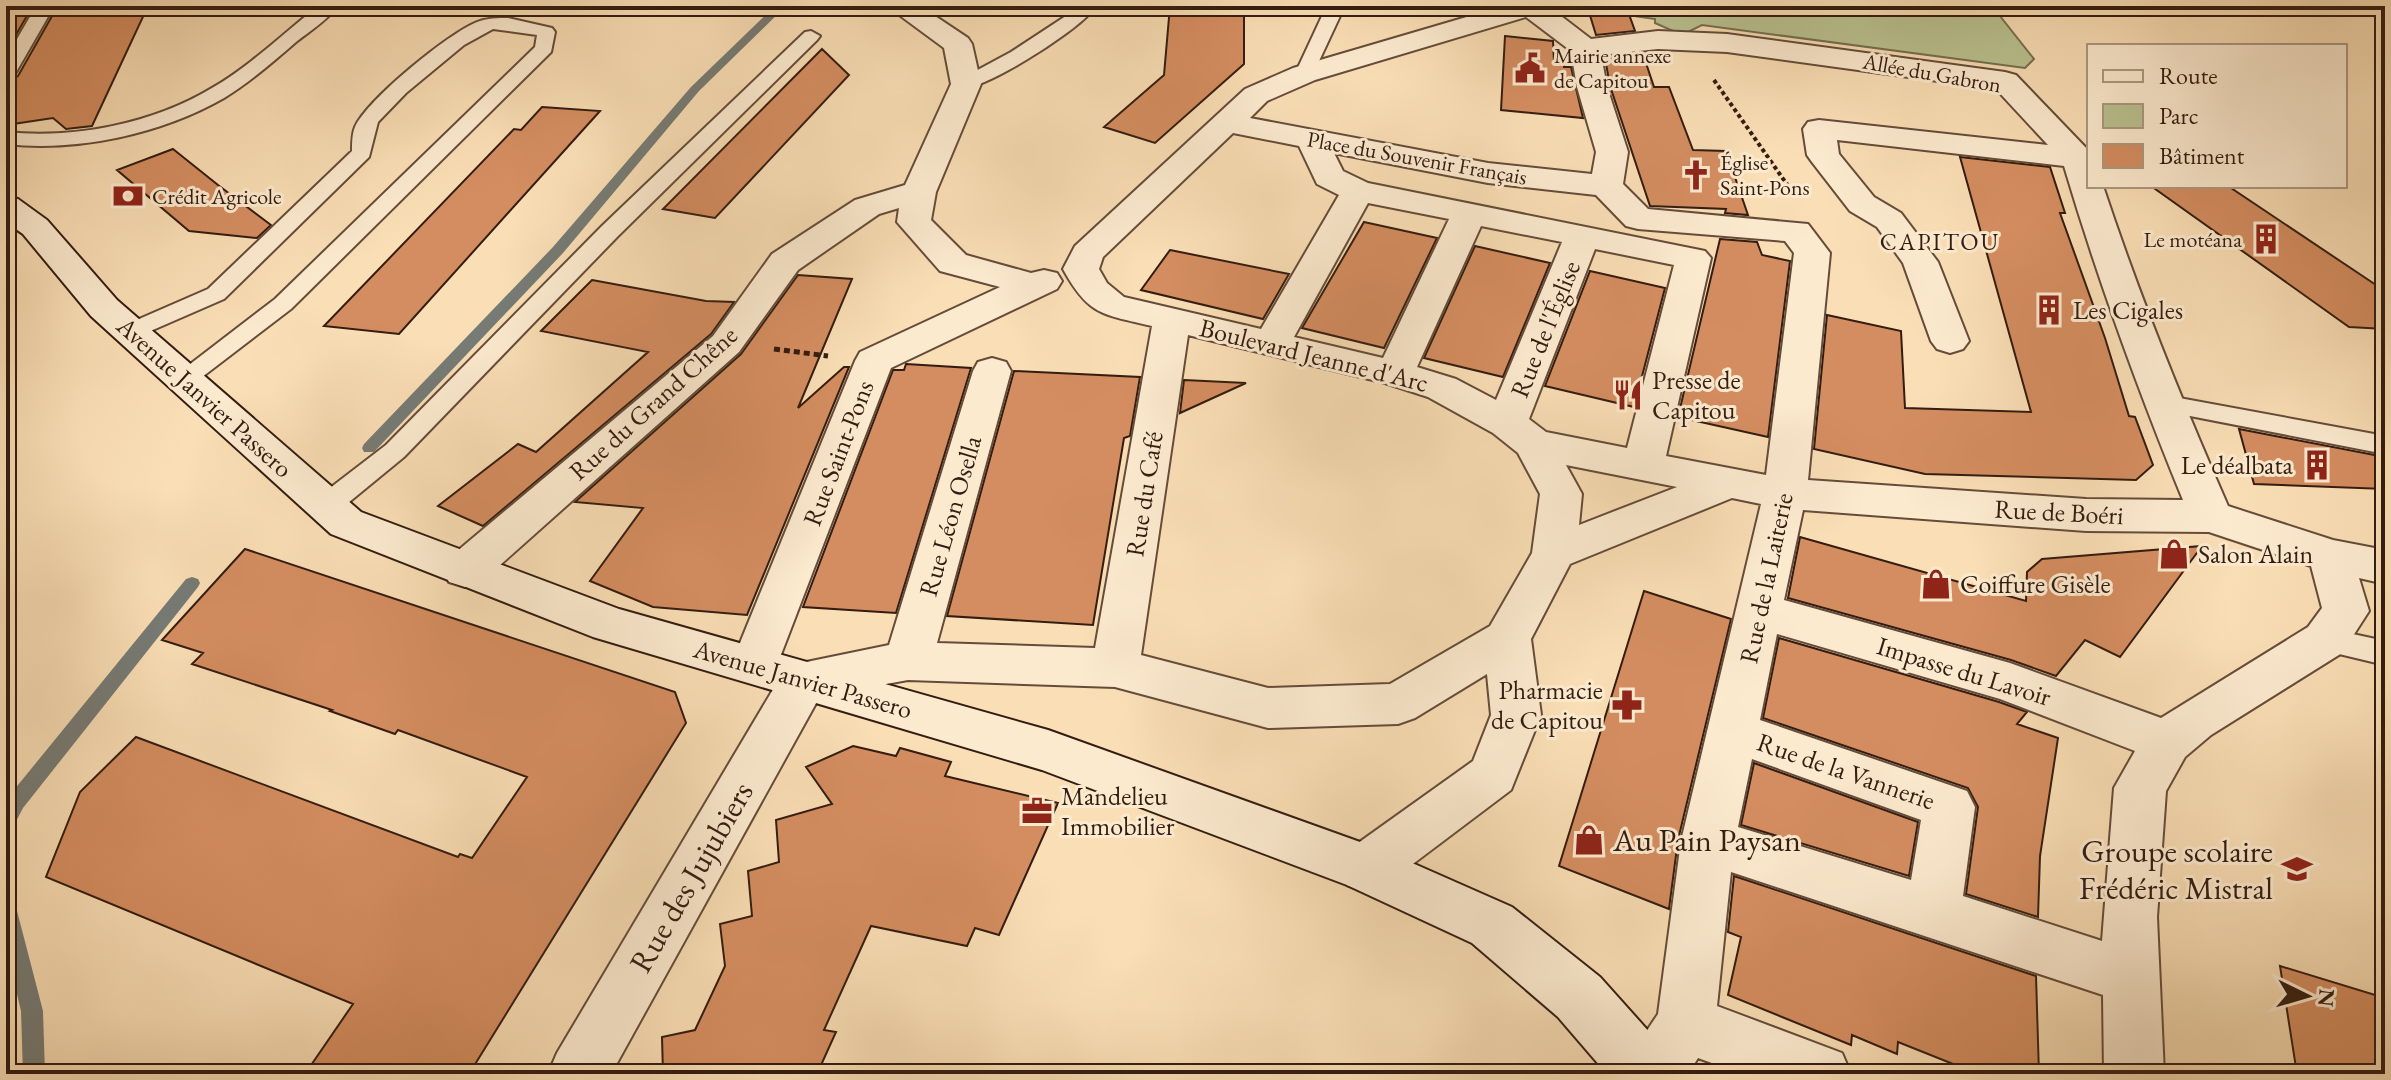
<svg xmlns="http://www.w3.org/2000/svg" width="2391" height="1080" font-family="'EB Garamond',serif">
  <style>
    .green { fill: #bac291; stroke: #766f51; stroke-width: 2 }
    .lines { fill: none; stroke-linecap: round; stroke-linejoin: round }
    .stream { fill: #767b75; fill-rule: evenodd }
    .building { fill: #d48d60; stroke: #331c11; stroke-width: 2 }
    .lane-casing { stroke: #654c3a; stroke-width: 4 }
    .street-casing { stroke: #654c3a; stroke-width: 4 }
    .secondary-casing { stroke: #331c11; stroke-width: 4 }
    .path-far1 { stroke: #331c11; stroke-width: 4; stroke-dasharray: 4 3; stroke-linecap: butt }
    .path { stroke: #331c11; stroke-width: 5; stroke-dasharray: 6 4; stroke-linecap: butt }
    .lane { fill: #fceacf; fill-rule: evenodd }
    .street { fill: #fceacf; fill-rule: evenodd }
    .secondary { fill: #fceacf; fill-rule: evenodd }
    .labels { text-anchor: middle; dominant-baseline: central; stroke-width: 6; stroke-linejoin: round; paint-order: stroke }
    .far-poi-label { font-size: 22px; fill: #331c11; stroke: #fceacf; text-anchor: start }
    .far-street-label { font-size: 22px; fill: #331c11; stroke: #fceacf }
    .far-neighbourhood-label { font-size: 24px; letter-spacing: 2px; fill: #331c11; stroke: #fceacf }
    .poi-label { font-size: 26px; fill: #331c11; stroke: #fceacf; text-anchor: start }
    .street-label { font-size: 26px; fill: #331c11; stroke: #fceacf }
    .near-poi-label { font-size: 32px; fill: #331c11; stroke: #fceacf; text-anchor: start }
    .near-street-label { font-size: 32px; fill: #331c11; stroke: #fceacf }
  </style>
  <rect width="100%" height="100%" fill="#fadeb5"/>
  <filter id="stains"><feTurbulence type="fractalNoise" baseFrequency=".0025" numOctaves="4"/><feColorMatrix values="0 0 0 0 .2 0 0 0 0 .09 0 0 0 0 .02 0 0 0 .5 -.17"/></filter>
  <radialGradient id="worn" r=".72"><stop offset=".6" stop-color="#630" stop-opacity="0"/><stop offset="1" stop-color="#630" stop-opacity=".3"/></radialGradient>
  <path class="green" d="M1607,6H1992L2034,59L2025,68L1702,25L1682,35L1655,23V19L1606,12Z"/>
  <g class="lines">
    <path class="stream" d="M775,6H786L699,91L563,253L374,452H364L362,448L364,444L553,247L691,87Z
      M192,577L198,579L200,583L198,587L23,808L13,827L6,829V802L9,796L186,579Z
      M6,898L13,900L16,907L43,1011L45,1074H23L21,1011L6,948Z"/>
  </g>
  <path class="building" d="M62,6H148L92,126L66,129L53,118L6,125V83L18,76L52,16L51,7Z
    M1170,6H1244V64L1155,143L1104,127L1164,75Z
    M1606,6H1626L1635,31L1596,35L1589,12Z
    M27,10L28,14L6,52V13Z
    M1505,36L1553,41L1554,61L1564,62V67H1571L1583,118L1501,110Z
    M822,49L849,75L715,218L663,209Z
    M1643,54L1654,87H1669L1693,150L1726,151L1748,215L1725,213L1726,209L1650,206L1610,86L1605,58Z
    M542,107L600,111L399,334L324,326L514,129L521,130Z
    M173,149L218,185L271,225L257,238L189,231L117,170Z
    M1960,157L2050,167L2065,213H2060L2105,338L2129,416L2135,417L2153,465L2136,480L1925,474L1814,449L1827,315L1901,331L1905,408L2031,412Z
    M2151,186H2228L2385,291V329L2349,327Z
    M1364,222L1437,238L1384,348L1302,328Z
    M1720,239L1757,242L1762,255L1790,261L1768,437L1678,417Z
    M1475,246L1550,263L1503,377L1424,358Z
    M1170,250L1289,274L1263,319L1141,290Z
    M1590,271L1665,288L1634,407L1545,386Z
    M798,275L852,279L798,408L844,367H849L747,615L653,607L590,581L643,508L575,502L741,354Z
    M592,280L706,301L734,302L711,334L483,526L438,506L518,444L536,452L648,352L541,331Z
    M906,364L971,368L896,613L803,607L893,370H904Z
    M1014,371L1140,377L1130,436L1124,438L1093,625L947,616Z
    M1184,380L1246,383L1180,413Z
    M2239,429L2385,457V489L2254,484Z
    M1800,537L2026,601L2027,572L2042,559L2202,546L2120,657L2085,640L2056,676L2011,660L1788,598Z
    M245,549L675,692L686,723L469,1074H305L353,1004L46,877L80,792L136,737L458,857L460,854L472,858L527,777L398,730L395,734L330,711L332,710L192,664L203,653L162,640Z
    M1644,591L1731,619L1678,840L1669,909L1559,866Z
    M1779,638L1999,702L2027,712L2017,724L2058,738L2040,856L2038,917L1966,894L1978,807L1968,788L1763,718Z
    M853,746L896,756L900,748L951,762L945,776L1058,803L999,935L975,928L967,946L871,926L824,1030L836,1032L817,1074H663L662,1037L695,1030L725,966L720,924L752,916L748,871L779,862L776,820L832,804L806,767Z
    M1754,763L1918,822L1909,876L1741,825Z
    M1734,876L2036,976L2039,1074H1978L1898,1042L1897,1054L1852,1035L1851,1045L1728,995L1741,937L1728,932Z
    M2280,966L2385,998V1074H2297Z"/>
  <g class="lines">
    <g class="lane-casing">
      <path id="lane" d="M30,6H48L49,15L15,74L6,80V58L31,15Z
        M318,6H338C327,20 310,31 296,42C273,62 250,82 224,98C161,134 78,152 6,144V132C74,139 152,124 212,88C250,66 283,34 318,6Z
        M1073,6H1091L1089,14C1074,32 981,93 959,88L956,84L959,80L1011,52L1072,12Z
        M1322,6H1340V16L1313,74L1311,78H1297L1295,74L1322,16Z
        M508,18L552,28L555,32L551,52L291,309L193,384H175L172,378L275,299L535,47L537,35L493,29L464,45L406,93L378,122L369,157L224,299L139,336H123L119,331L123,326L208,289L352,151C352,144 352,134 355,127C368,99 449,33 477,22C487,18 498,18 508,18Z
        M811,31L820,36L817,40L618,236L404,457L337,512L327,515L317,512L313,505L317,498L386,445L602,226L805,32Z
        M2163,395L2385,436V454L2154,409L2150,403L2154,397Z
        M2325,628L2385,641V665L2314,648L2310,640L2314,632Z"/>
    </g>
    <g class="street-casing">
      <path id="street" d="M887,6H920L968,38L972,44L981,84L936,192L931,220L966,255L1031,273L1044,270L1057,273L1062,281L1057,289L891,368L772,678L755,684L738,678L731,665L855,361L860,352L1000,287L940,271L897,222L899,208L879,214L798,270L739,352L481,582L465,587L449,582L443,570L449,558L713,336L772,254L855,200L905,185L951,84L944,48Z
        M1504,6H1548L1591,39L1658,31L1727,34L2005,72L2016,75L2089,151V186H2103C2139,295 2182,401 2228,506L2333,540L2385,550V584L2359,578L2369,611L2342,653L2211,735L2185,757L2166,791L2157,917L2164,1074H2104L2103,995L1731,872L1717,1006L1842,1053L1851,1074H1742L1698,1058L1688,1074H1623L1632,1053L1658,1014L1681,841L1761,504L1732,498L1570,564L1531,639L1541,715L1511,790L1385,885L1366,892L1347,885L1339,868L1347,851L1473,761L1491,715L1487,674L1415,718L1398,724L1268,728L1115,687L908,680L820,696L611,1074H548L557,1053L787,666L889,645L973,371L978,362L992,358L1006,362L1011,371L937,643L1095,648L1152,326C1102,314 1089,316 1063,269L1075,246L1245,89L1293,68ZM1526,17L1571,51L1577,87L1596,152L1592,174L1488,163L1250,118L1267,101L1315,80ZM1658,49L1727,52L1996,89L2048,145L1819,120L1808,122L1803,129L1807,155L1812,162L1850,211L1877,227L1903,263L1931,341L1937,349L1950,353L1963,349L1969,341L1938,262L1901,213L1874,197L1839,154L1837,140L2064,166C2098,280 2138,390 2183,500L2086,499L1808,480L1830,253L1808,224L1648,209L1623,184L1628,152L1607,87L1601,55ZM1233,133L1299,146L1317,184L1339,195L1261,329L1124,297L1107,283L1099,269L1103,257ZM1334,153L1488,183L1596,195L1626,226L1638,229L1785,241L1794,253L1766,475L1666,456L1711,258L1705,251L1368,183L1343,171ZM1368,203L1449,219L1383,358L1294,337ZM1481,226L1562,242L1496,400L1456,379L1417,367ZM1595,249L1674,265L1627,448L1546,432L1529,419ZM1188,335L1385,383L1428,397L1493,433L1518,453L1540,494L1532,553L1490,626L1390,684L1268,688L1141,655ZM1566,465L1677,487L1579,525L1582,494ZM1803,510L2086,531L2209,532L2311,566L2322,608L2308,627L2161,718L2010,663L1784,600ZM1777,634L2000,699L2135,751L2114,788L2102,941L1963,896L1975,807L1967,791L1760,720ZM1752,759L1921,820L1911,880L1738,827Z
        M2369,6H2385V15L2373,12Z"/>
    </g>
    <g class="secondary-casing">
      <path id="secondary" d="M6,196L18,199L47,220L117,300L361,512L619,609L1048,730L1385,851L1512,907L1600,977L1668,1053L1677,1074H1607L1558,1017L1472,943L1347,885L1042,770L593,637L331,534L91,316L23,234L6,222Z"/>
    </g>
    <path class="path-far1" d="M1714,80L1793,193"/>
    <path class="path" d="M774,349L828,356"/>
    <use href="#lane" class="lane"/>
    <use href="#street" class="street"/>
    <use href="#secondary" class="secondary"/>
  </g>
  <defs>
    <g id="civic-bare" transform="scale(2.4)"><path d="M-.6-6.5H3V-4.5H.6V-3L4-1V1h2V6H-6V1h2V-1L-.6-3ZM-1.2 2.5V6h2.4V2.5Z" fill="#8f2418" stroke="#fceacf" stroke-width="2.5" paint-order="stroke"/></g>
    <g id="church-bare" transform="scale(2.4)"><path d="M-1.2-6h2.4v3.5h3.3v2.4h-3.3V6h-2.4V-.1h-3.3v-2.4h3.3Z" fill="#8f2418" stroke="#fceacf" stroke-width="2.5" paint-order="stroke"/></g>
    <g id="bank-bare" transform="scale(2.4)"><path d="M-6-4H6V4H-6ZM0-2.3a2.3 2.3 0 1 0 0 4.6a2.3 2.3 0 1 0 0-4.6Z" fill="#8f2418" stroke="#fceacf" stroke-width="2.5" paint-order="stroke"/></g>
    <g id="building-bare" transform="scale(2.4)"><path d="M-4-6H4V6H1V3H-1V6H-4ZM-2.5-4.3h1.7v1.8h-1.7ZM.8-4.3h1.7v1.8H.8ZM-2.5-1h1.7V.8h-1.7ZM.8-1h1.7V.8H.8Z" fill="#8f2418" stroke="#fceacf" stroke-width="2.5" paint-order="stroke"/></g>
    <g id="restaurant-bare" transform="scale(2.4)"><path d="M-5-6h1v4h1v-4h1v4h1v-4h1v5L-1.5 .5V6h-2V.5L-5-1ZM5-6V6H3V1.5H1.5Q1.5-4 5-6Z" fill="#8f2418" stroke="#fceacf" stroke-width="2.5" paint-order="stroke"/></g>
    <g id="shop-bare" transform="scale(2.4)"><path d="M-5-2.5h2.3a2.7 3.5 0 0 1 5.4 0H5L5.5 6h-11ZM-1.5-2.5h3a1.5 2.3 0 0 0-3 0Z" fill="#8f2418" stroke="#fceacf" stroke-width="2.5" paint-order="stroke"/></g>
    <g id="pharmacy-bare" transform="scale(2.4)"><path d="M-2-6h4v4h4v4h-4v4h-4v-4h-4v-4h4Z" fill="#8f2418" stroke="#fceacf" stroke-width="2.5" paint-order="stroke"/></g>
    <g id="office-bare" transform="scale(2.4)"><path d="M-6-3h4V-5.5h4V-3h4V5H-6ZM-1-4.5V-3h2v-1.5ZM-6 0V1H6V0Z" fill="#8f2418" stroke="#fceacf" stroke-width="2.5" paint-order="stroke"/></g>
    <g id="school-bare" transform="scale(2.4)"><path d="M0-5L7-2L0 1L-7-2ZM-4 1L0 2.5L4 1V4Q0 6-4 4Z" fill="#8f2418" stroke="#fceacf" stroke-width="2.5" paint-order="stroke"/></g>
  </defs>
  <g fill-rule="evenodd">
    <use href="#civic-bare" x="1530" y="68"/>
    <use href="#church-bare" x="1696" y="175"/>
    <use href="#bank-bare" x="128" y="196"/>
    <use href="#building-bare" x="2266" y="239"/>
    <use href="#building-bare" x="2049" y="310"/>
    <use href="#restaurant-bare" x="1628" y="395"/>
    <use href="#building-bare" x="2317" y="465"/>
    <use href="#shop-bare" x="2174" y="554"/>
    <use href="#shop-bare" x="1936" y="584"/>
    <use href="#pharmacy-bare" x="1627" y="705"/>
    <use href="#office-bare" x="1037" y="811"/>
    <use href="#shop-bare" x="1589" y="840"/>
    <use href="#school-bare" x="2297" y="869"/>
  </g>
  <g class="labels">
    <g class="far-poi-label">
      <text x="1554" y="55">Mairie annexe<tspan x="1554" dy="25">de Capitou</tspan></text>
      <text x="1720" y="162">Église<tspan x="1720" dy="25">Saint-Pons</tspan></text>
      <text x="152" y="196">Crédit Agricole</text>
      <text x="2242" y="239" text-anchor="end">Le motéana</text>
    </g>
    <g class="far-street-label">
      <text transform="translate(1932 73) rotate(10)">Allée du Gabron</text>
      <text transform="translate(1417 158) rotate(10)">Place du Souvenir Français</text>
    </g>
    <g class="far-neighbourhood-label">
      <text x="1940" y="241">CAPITOU</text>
    </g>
    <g class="poi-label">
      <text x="2073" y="310">Les Cigales</text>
      <text x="1652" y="380">Presse de<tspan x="1652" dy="30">Capitou</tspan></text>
      <text x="2293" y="465" text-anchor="end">Le déalbata</text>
      <text x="2198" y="554">Salon Alain</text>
      <text x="1960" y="584">Coiffure Gisèle</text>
      <text x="1603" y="690" text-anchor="end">Pharmacie<tspan x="1603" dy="30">de Capitou</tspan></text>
      <text x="1061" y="796">Mandelieu<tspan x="1061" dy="30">Immobilier</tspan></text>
    </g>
    <g class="street-label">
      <text transform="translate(1545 329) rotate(-68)">Rue de l'Église</text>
      <text transform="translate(1314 355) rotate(14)">Boulevard Jeanne d'Arc</text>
      <text transform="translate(205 397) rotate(42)">Avenue Janvier Passero</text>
      <text transform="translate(653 403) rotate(-42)">Rue du Grand Chêne</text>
      <text transform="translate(838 453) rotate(-69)">Rue Saint-Pons</text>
      <text transform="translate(1144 494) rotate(-81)">Rue du Café</text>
      <text transform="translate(2059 512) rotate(3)">Rue de Boéri</text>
      <text transform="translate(950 516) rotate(-74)">Rue Léon Osella</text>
      <text transform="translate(1766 578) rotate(-78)">Rue de la Laiterie</text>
      <text transform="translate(1964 671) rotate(17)">Impasse du Lavoir</text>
      <text transform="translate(803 679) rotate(16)">Avenue Janvier Passero</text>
      <text transform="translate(1846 771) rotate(19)">Rue de la Vannerie</text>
    </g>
    <g class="near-poi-label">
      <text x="1613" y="840">Au Pain Paysan</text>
      <text x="2273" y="851" text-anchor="end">Groupe scolaire<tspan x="2273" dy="37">Frédéric Mistral</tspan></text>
    </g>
    <g class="near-street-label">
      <text transform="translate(691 877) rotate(-60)">Rue des Jujubiers</text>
    </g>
  </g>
  <rect width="2391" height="1080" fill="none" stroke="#fadeb5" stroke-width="32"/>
  <rect x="8" y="8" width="2375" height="1064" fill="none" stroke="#331c11" stroke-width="4"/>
  <rect x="16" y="16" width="2359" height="1048" fill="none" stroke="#331c11" stroke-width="2"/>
  <rect x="2087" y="44" width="260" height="144" fill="#fceacf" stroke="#ac9883" stroke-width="2"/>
  <rect x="2103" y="70" width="40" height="12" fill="#fceacf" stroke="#ac9883" stroke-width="2"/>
  <text x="2159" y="84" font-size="24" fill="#331c11">Route</text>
  <rect x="2103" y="104" width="40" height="24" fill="#bac291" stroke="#ac9883" stroke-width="2"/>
  <text x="2159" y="124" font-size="24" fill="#331c11">Parc</text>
  <rect x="2103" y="144" width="40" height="24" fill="#d48d60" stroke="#ac9883" stroke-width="2"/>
  <text x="2159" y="164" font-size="24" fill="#331c11">Bâtiment</text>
  <g transform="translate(2307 996) rotate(95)" stroke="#fceacf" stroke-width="6" paint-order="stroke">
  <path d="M0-6L14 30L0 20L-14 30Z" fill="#331c11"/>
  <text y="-12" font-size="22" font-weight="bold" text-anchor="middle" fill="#331c11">N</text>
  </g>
  <rect width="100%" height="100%" filter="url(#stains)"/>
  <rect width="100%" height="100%" fill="url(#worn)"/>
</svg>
